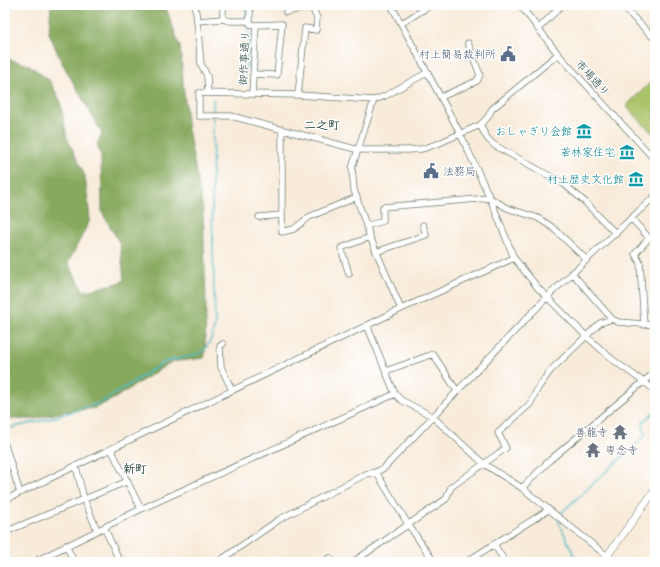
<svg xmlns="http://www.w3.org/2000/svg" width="660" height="567" font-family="Delius,'Klee One',sans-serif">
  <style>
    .green { fill: #aac369; stroke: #64804e }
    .forest { fill: #87a95d; stroke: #537348 }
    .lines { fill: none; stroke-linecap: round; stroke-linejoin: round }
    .stream { stroke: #4dbbc5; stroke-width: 1.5 }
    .minor-casing { stroke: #6b7a6e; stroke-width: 7 }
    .major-casing { stroke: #6b7a6e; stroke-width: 8 }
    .minor { stroke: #fff; stroke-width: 5.5 }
    .major { stroke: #fff; stroke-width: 7 }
    .labels { text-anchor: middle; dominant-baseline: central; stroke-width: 3; stroke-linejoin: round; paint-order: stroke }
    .service-label { font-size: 11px; fill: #4e5e75; stroke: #fff; text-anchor: end }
    .street-label { font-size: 11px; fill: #1f3d34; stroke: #fff }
    .culture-label { font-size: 11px; fill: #0d838f; stroke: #fff; text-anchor: end }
    .worship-label { font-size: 11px; fill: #5b616d; stroke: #fff; text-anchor: end }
    .neighbourhood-label { font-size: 12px; font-weight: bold; fill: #1f3d34; stroke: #fff }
  </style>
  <rect width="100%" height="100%" fill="#fff"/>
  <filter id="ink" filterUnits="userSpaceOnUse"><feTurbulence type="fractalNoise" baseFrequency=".025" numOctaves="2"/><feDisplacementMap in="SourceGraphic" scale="8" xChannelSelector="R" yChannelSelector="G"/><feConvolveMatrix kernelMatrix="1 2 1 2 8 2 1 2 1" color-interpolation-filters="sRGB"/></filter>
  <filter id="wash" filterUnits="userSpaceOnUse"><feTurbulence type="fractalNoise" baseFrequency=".012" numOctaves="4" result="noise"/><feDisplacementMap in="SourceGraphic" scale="16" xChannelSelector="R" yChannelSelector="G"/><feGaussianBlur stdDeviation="0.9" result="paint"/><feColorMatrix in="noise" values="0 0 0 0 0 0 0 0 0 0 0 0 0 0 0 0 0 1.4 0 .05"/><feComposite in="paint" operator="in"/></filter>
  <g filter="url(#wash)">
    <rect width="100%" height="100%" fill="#f8ebda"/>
    <path class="green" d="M655,78V136L626,106Z"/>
    <path class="forest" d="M51,5H165L180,47L187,124L203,210L206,301L205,355L204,358L171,362L115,398L95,408L63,412L34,419H5V61L9,59L29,65L49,80L60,100L67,138L85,176L90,220L68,263L83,290L86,291L122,282L124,279L120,244L102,212L101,156L97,144L102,133L61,61L49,33Z"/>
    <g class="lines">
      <path class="stream" d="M244,5L247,19
        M245,75L250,35L248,24
        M213,99V114
        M5,429L49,419L102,402L161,364C190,351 207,365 215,325L212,206L213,117
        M560,514L645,436L643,422L655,411
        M558,520L577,562"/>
    </g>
  </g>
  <g filter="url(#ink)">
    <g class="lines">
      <g class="minor-casing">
        <path id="minor" d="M195,5L197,21
          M250,5V24L256,25L252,93
          M391,5L460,133L490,198L514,258L538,288L586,336L613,360L655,390
          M520,5L558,54L655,160
          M621,5L655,39
          M286,12L320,5
          M223,19L230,21H250
          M402,23L431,5
          M538,29L562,5
          M428,72L385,96L374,100L298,95L199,93V116H231L359,150H409L422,149L437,144L480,125L488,117L492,109L558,54
          M253,74L277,75L282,24L256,25
          M208,92L207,76L201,64L197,21L223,19V5
          M298,95L305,28L316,30L317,18L312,7
          M441,97L477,81L480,75L468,43
          M374,100L352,168L354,190L370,237L401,309
          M480,125L487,138L494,145L564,184L585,202L616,234
          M282,129V232L294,229L309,217L357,197
          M259,217L282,215
          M632,219L649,238L635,254L640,263L644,325
          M366,226L383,221V207L490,198L507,208L538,218L552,227L586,259
          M376,252L426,235L423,225
          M572,273L612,319L618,322L655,325
          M349,274L341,248L370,237
          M367,325L395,394L401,400L432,416L484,464L522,488L607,556
          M223,344L220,346L221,367L232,390
          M386,371L433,354L457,391
          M5,445L20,493
          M111,449L141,509
          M76,467L84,499L97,530
          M376,472L408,524L434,562
          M522,488L550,460L655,372
          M5,500L401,309L514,258
          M104,527L120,562
          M5,532L128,481
          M494,544L505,562
          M66,545L74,562
          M34,562L141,509L395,394
          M218,562L280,519L366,474L376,472L384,468L548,296L655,196
          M324,562L330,558L333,562
          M353,562L446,499L451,487L506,448L498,433L530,404L538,388L551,370L600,323L612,319
          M466,562L548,510"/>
      </g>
      <g class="major-casing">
        <path id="major" d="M614,562L607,556L655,490"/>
      </g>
      <use href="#minor" class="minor"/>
      <use href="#major" class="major"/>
    </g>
  </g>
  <defs>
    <g id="civic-bare" transform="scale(1.2)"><path d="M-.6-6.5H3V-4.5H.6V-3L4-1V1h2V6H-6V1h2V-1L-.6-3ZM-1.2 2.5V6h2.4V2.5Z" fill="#5c6f8a" stroke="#fff" stroke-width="2.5" paint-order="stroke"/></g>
    <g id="museum-bare" transform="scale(1.2)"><path d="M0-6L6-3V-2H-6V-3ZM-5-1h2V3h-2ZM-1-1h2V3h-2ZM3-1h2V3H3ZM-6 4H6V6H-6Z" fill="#0f9aa8" stroke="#fff" stroke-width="2.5" paint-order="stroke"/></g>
    <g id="temple-bare" transform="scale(1.2)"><path d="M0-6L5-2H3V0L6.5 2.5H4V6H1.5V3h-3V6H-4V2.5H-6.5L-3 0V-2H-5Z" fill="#6b7280" stroke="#fff" stroke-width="2.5" paint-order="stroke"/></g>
  </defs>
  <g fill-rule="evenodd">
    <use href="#civic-bare" x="508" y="54"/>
    <use href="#museum-bare" x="584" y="131"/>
    <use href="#museum-bare" x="627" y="152"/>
    <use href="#civic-bare" x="431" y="171"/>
    <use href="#museum-bare" x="636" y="179"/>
    <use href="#temple-bare" x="620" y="432"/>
    <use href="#temple-bare" x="593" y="450"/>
  </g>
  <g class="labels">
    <g class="service-label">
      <text x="496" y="54">村上簡易裁判所</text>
      <text x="443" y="171" text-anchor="start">法務局</text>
    </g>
    <g class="street-label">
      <text transform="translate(244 58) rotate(-87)">御作事通り</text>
      <text transform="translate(593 78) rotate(48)">市場通り</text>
    </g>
    <g class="culture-label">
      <text x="572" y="131">おしゃぎり会館</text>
      <text x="615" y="152">若林家住宅</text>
      <text x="624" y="179">村上歴史文化館</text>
    </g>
    <g class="worship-label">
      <text x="608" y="432">善龍寺</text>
      <text x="605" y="450" text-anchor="start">専念寺</text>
    </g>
    <g class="neighbourhood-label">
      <text x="322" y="124">二之町</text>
      <text x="135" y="468">新町</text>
    </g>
  </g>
  <rect width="660" height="567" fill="none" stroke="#fff" stroke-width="20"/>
</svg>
